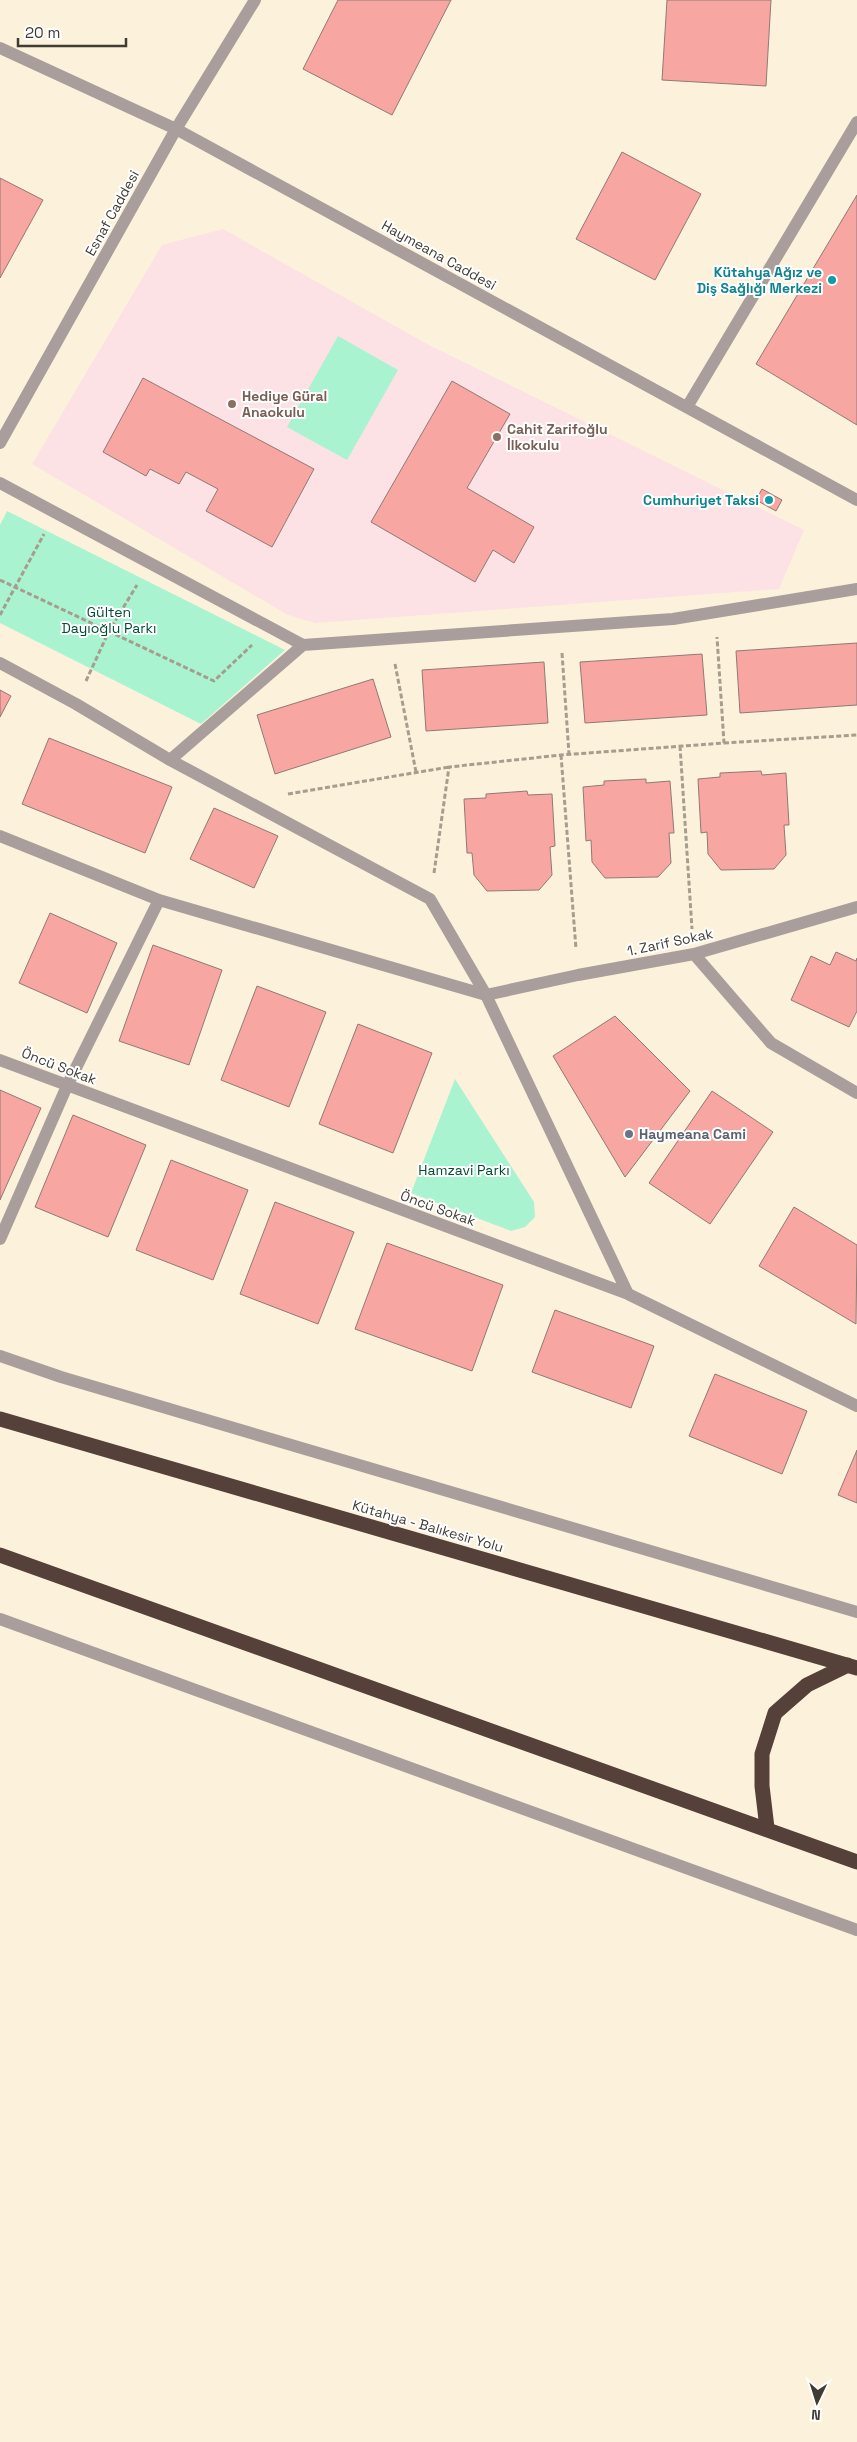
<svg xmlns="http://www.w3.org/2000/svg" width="857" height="2442" font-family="'Space Grotesk',sans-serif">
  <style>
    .education { fill: #fce1e5 }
    .green { fill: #a9f3d1 }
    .building { fill: #f7a6a1; stroke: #927876 }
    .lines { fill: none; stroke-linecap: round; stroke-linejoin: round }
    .path { stroke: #a59d8d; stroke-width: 3; stroke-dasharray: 5 2.5; stroke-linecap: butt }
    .street { stroke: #a99e9b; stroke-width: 12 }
    .highway { stroke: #56403a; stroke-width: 15 }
    .culture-dot { fill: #0f9aa8; stroke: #fff; stroke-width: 2 }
    .education-dot { fill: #8d6e63; stroke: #fff; stroke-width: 2 }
    .worship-dot { fill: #6b7280; stroke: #fff; stroke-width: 2 }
    .labels { text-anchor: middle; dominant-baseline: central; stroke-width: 4; stroke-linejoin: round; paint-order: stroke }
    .street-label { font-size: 14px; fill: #403c33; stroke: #fff }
    .culture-label { font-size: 14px; font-weight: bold; fill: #0d838f; stroke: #fff; text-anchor: end }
    .education-label { font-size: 14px; font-weight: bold; fill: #785e54; stroke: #fff; text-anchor: start }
    .park-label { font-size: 14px; fill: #014a33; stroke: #fff }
    .worship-label { font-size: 14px; font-weight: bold; fill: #5b616d; stroke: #fff; text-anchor: start }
  </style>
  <rect width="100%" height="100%" fill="#fcf2db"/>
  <path class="education" d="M223,229L427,344L804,530L779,589L315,623L288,615L32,464L162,245Z"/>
  <path class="green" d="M338,336L398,370L347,460L287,427Z
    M7,511L285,650L201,724L0,623V525Z
    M455,1079L534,1202L535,1217L525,1227L511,1231L411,1193Z"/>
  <path class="building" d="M338,0H451L392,115L303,69Z
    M667,0H771L766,86L662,80Z
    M622,152L701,194L655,280L576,239Z
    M0,178L43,200L0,278Z
    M857,195V425L756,364Z
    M143,378L314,469L272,547L206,511L218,489L186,472L179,484L150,469L146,476L103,452Z
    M452,381L510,414L467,488L534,527L514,563L493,550L475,582L371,522Z
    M762,489L782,500L776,511L756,500Z
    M857,643V705L740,713L736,651Z
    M702,654L707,715L585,723L580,662Z
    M544,662L548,723L426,731L422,670Z
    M373,679L391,737L275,774L257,715Z
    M0,690L11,696L0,717Z
    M49,738L172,787L145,853L22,804Z
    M761,771L762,775L786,773L789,825H784L786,855L774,869L721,870L708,854L707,832L701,833L698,779L720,777V773Z
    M646,779V783L670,781L674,833H669L671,863L658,877L605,878L592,862L591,840L586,841L583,787L604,785V781Z
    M527,791L528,795L552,794L555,846L550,847L552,875L539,890L487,891L474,875L472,853H467L464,799L486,798V794Z
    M214,808L278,836L254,888L190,859Z
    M50,913L117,943L87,1013L19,983Z
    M153,945L222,970L189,1065L119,1041Z
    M836,952L856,961L857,958V1011L849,1027L791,1000L811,956L830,965Z
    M257,986L326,1012L289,1107L221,1080Z
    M615,1016L690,1091L625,1177L553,1056Z
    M358,1024L432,1053L393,1153L319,1124Z
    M0,1090L41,1108L0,1200Z
    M712,1091L773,1132L710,1224L649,1183Z
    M73,1115L146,1145L108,1237L35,1207Z
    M171,1160L248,1190L213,1280L136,1250Z
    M275,1202L354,1232L318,1324L240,1294Z
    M794,1207L857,1245L856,1324L759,1266Z
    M387,1243L503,1285L472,1371L355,1329Z
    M555,1310L654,1346L631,1408L532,1372Z
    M715,1374L807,1411L782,1474L689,1436Z
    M857,1450V1503L838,1495Z"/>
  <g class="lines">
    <path class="path" d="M0,580L214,681L252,645
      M0,615L44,534
      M562,653L569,754
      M395,664L416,772
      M86,681L109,631L137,585
      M724,743L857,735
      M680,746L692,929
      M561,755L576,949
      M288,794L449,767
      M434,873L449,767L561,755L724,743L717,637"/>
    <path class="street" d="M0,48L176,129L857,500
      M687,407L857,122
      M0,443L176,129L255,0
      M0,483L303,645L673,619L857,589
      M0,663L76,704L170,760L430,899L486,995L628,1294
      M170,760L303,645
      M0,836L159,900L486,995L578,975L694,954L857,907
      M694,954L771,1043L857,1093
      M0,1060L628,1294L857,1406
      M0,1239L67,1086L159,900
      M0,1356L61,1377L857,1612
      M0,1619L857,1930"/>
    <path class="highway" d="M0,1419L857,1668
      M0,1555L857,1862
      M767,1828L762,1786V1754L775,1713L807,1685L848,1665"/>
  </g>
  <g class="culture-dot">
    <circle cx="832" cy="280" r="5"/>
    <circle cx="769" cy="500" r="5"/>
  </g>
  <g class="education-dot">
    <circle cx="232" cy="404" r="5"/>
    <circle cx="497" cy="437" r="5"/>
  </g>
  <circle class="worship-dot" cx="629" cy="1134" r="5"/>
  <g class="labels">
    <g class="street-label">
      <text transform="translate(112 213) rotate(-61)">Esnaf Caddesi</text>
      <text transform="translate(439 255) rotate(29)">Haymeana Caddesi</text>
      <text transform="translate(670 942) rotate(-12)">1. Zarif Sokak</text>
      <text transform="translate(59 1066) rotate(21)">Öncü Sokak</text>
      <text transform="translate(438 1208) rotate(20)">Öncü Sokak</text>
      <text transform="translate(428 1526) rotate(16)">Kütahya - Balıkesir Yolu</text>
    </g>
    <g class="culture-label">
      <text x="822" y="272">Kütahya Ağız ve<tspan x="822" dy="16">Diş Sağlığı Merkezi</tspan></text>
      <text x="759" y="500">Cumhuriyet Taksi</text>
    </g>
    <g class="education-label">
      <text x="242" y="396">Hediye Güral<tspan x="242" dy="16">Anaokulu</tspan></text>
      <text x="507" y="429">Cahit Zarifoğlu<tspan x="507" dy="16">İlkokulu</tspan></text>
    </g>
    <g class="park-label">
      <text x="109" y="612">Gülten<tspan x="109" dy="16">Dayıoğlu Parkı</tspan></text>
      <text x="464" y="1170">Hamzavi Parkı</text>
    </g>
    <g class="worship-label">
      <text x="639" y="1134">Haymeana Cami</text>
    </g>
  </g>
  <g transform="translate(817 2402) rotate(184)" stroke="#ffffff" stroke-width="4" paint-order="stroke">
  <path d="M0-4L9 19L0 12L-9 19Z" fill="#403c33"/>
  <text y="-8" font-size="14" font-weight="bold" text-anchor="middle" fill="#403c33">N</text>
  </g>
  <path d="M18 38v8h108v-8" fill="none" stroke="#403c33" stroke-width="2.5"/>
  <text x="25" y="38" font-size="15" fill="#403c33" stroke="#ffffff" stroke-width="4" paint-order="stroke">20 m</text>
</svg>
